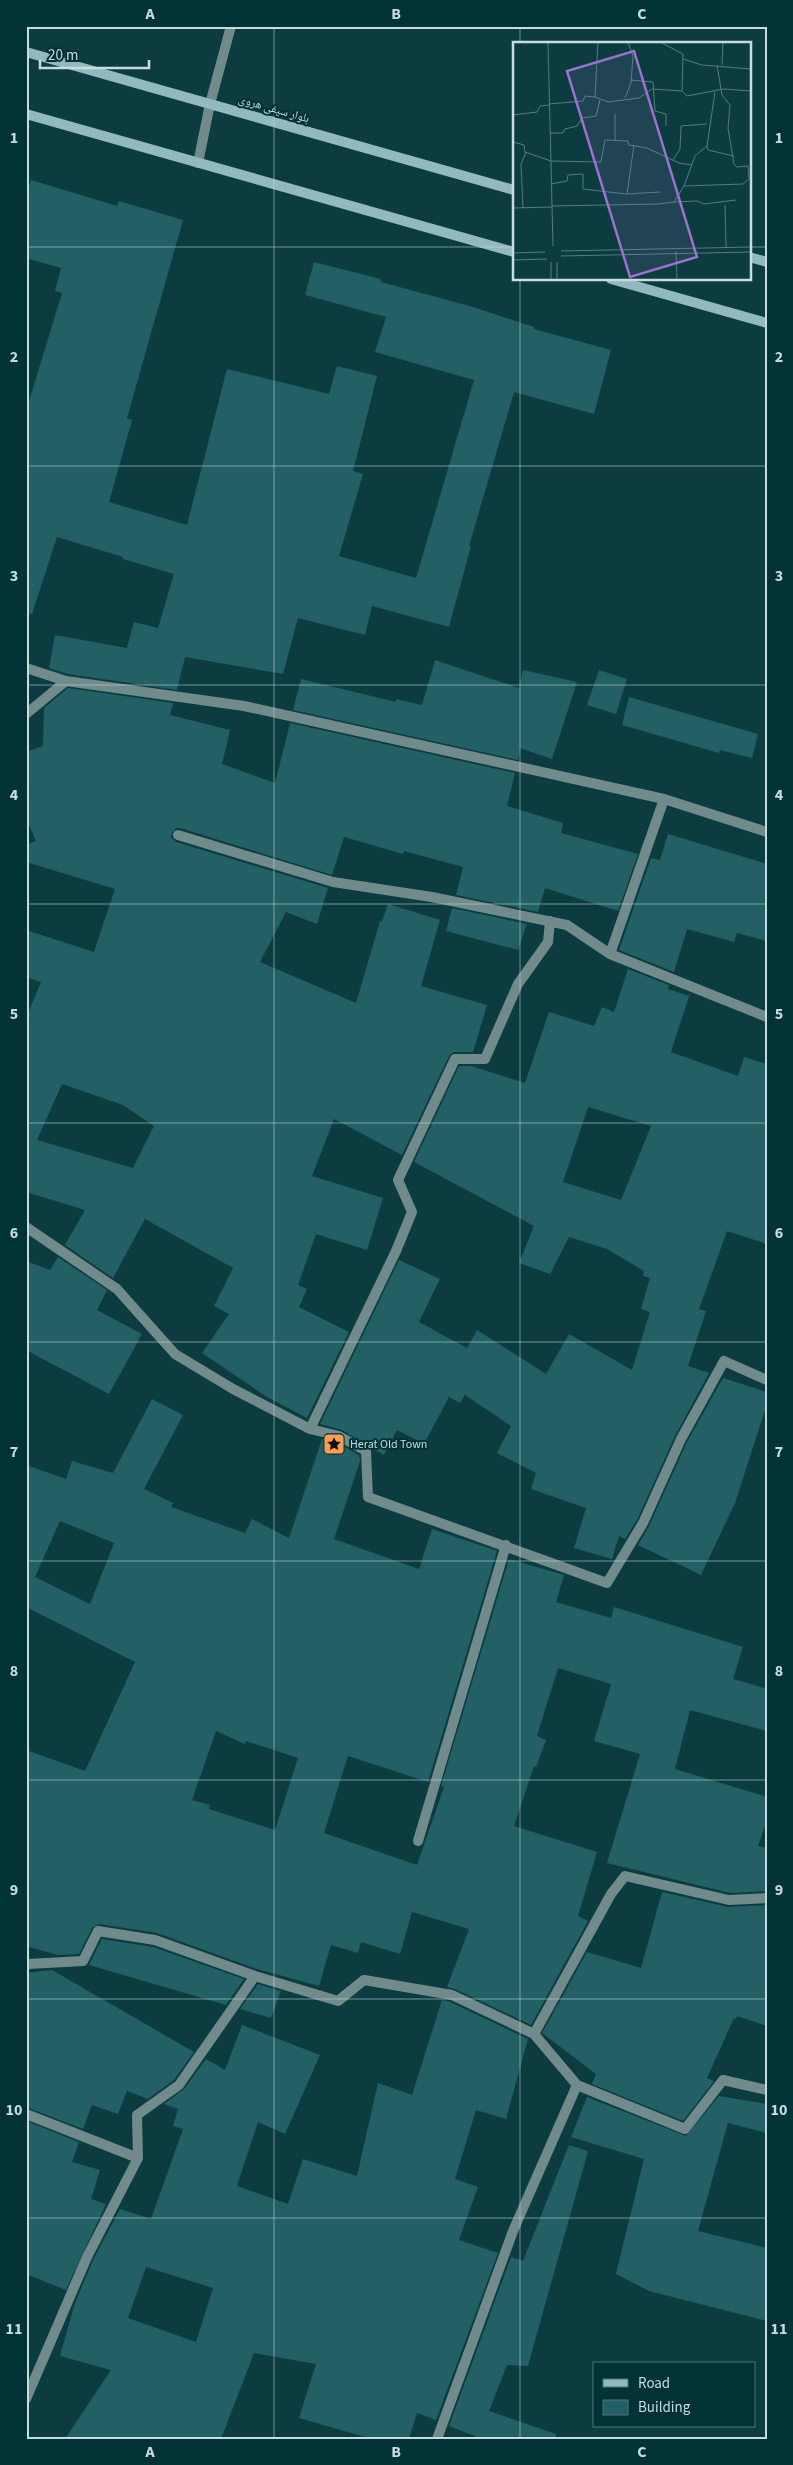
<svg xmlns="http://www.w3.org/2000/svg" width="793" height="2465" font-family="'Source Sans 3','Noto Naskh Arabic',sans-serif">
  <style>
    .building { fill: #226065; fill-rule: evenodd }
    .lines { fill: none; stroke-linecap: round; stroke-linejoin: round }
    .minor { stroke: #718a8c; stroke-width: 10 }
    .secondary { stroke: #92babd; stroke-width: 10 }
    .grid { fill: none; stroke: #c6dddf; stroke-width: 1; stroke-opacity: 0.55 }
    .labels { text-anchor: middle; dominant-baseline: central; stroke-width: 4; stroke-linejoin: round; paint-order: stroke }
    .street-label { font-size: 12px; fill: #c6dddf; stroke: #003236 }
    .poi-label { font-size: 12px; fill: #c6dddf; stroke: #003236; text-anchor: start }
    .inset-road { fill: none; stroke: #567c80; stroke-width: 1 }
    .view { fill: #9973cc; fill-opacity: 0.15; stroke: #9973cc; stroke-width: 2.5 }
    .inset-edge { fill: none; stroke: #c6dddf; stroke-width: 2.5 }
    .neatline { fill: none; stroke: #c6dddf; stroke-width: 2 }
    .grid-label { font-size: 16px; text-anchor: middle; font-weight: bold; fill: #c6dddf }
  </style>
  <rect width="100%" height="100%" fill="#0c3c40"/>
  <path class="building" d="M31,180L117,206L119,201L183,220L127,418L132,420L109,502L187,525L227,369L329,394L337,366L377,376L353,471L363,474L339,556L416,578L474,380L375,352L386,317L305,295L314,262L381,279V282L473,307L534,327V329L611,350L594,414L514,392L469,546H471L449,627L372,606L365,635L298,618L283,674L185,657L177,690L68,674L49,668L55,635L127,648L134,622L158,628L174,574L123,559V557L57,537L32,614L26,613V411L62,293L55,291L61,268L26,258V196Z
    M435,660L519,688L523,670L577,682L552,759L520,748L518,760L293,710L301,679L396,702V699L422,705Z
    M599,670L627,679L616,714L587,705Z
    M68,688L173,703L170,715L230,730L222,764L275,783L290,723L515,773L507,806L563,823L561,833L638,854L618,911L545,888L538,912L456,895L463,867L404,851L403,854L344,837L332,875L180,828H176L172,833L171,837L176,842L328,888L317,924L286,912L260,962L356,1003L380,921H382L388,904L440,920L421,986L487,1005L473,1052H454L449,1056L402,1155L334,1119L312,1176L383,1198L367,1250L316,1234L298,1285L307,1289L299,1307L349,1332L307,1418L267,1397L202,1353L229,1314L214,1306L233,1268L145,1219L113,1278L65,1245L85,1210L26,1192V1018L41,982L26,977V930L94,952L115,889L26,862V845L36,841L26,818V752L43,746L44,708ZM62,1084L123,1105L154,1126L133,1168L37,1140Z
    M629,697L758,734L752,758L720,750L719,753L622,725Z
    M668,834L767,864V941L737,933L734,942L687,929L674,972L619,950L651,858L660,860Z
    M452,908L527,924L518,950L446,931Z
    M628,969L669,985L668,989L689,996L671,1052L738,1076L744,1057L767,1064V1244L727,1231L699,1309L706,1311L688,1366L709,1373L675,1436L637,1520L625,1539L619,1536L612,1559L574,1548L586,1508L531,1489L536,1473L497,1453L511,1426L465,1395L460,1403L449,1397L424,1444L397,1430L384,1455L342,1430L320,1424L399,1260L440,1279L419,1322L467,1348L477,1330L546,1374L569,1334L632,1370L650,1312L641,1309L650,1278L643,1276L644,1271L607,1249L569,1237L550,1274L519,1263L534,1226L414,1162L459,1066H471L525,1083L549,1012L594,1026L602,1007L614,1012ZM588,1107L651,1126L621,1200L563,1182Z
    M58,1257L107,1290L97,1310L142,1334L109,1394L26,1350V1261L50,1270Z
    M723,1378L767,1392V1404L735,1503L701,1575L638,1545L649,1526L687,1442Z
    M152,1399L183,1415L144,1489L173,1503L171,1507L245,1533L252,1519L289,1538L322,1439L336,1442L359,1455L360,1461L334,1539L419,1569L432,1529L497,1551L428,1782L348,1756L324,1833L417,1865L444,1787L441,1786L509,1559L564,1575L556,1602L611,1618L614,1607L743,1647L733,1679L767,1689V1731L690,1710L675,1769L767,1797V1820L758,1846L767,1848V1891L730,1893L607,1863L640,1754L594,1741L611,1684L558,1668L537,1736L546,1740L536,1767L534,1766L514,1826L597,1852L578,1916L588,1921L531,2025L455,1989L447,1987L469,1929L412,1912L400,1954L361,1942L358,1953L331,1945L319,1986L257,1969L157,1933L99,1924L92,1928L79,1954L58,1955L26,1946V1750L85,1771L135,1662L26,1607V1465L66,1479L72,1461L113,1473ZM60,1521L114,1543L90,1604L35,1577ZM216,1731L245,1744L246,1741L298,1758L275,1830L209,1809L210,1805L192,1800Z
    M662,1892L728,1907L767,1905V2026L737,2016L736,2019L734,2018L707,2078L714,2081L683,2121L592,2084L596,2074L542,2033L587,1952L641,1968Z
    M102,1939L153,1947L244,1979L226,2005L89,1965Z
    M52,1970L194,2052L174,2080L148,2099L127,2091L118,2114L92,2105L83,2129L26,2107V1973Z
    M258,1984L281,1991L271,2018L240,2009Z
    M442,2000L450,2002L528,2039L506,2119L476,2110L455,2179L478,2187L459,2240L498,2253L436,2420L417,2413L409,2439H372L299,2418L316,2364L254,2353L221,2439H65L111,2370L60,2356L75,2303L93,2260L120,2209L151,2219L183,2129L173,2126L178,2109L164,2104L184,2089L206,2059L225,2070L242,2025L320,2055L285,2134L258,2122L237,2186L288,2204L303,2159L357,2176L378,2083L412,2095ZM146,2267L213,2288L196,2342L128,2318Z
    M719,2096L767,2104V2133L728,2123L698,2231L767,2248V2321L649,2291L616,2274L644,2159L571,2137L587,2097L686,2136Z
    M26,2121L79,2142L72,2162L100,2170L91,2199L106,2204L66,2290L26,2274Z
    M569,2145L588,2151L528,2366L507,2365L489,2411L556,2434V2439H482L449,2426L511,2257L523,2261Z"/>
  <g class="lines">
    <path class="minor" d="M198,163L210,104L231,26
      M26,668L66,681
      M26,714L66,681L244,706L664,799L767,832
      M178,835L333,882L432,897L567,925L610,954L767,1017
      M610,954L664,799
      M26,1227L117,1289L175,1354L233,1389L310,1429L339,1436L366,1451L368,1497L607,1583L643,1523L681,1439L724,1361L767,1380
      M310,1429L396,1251L412,1212L398,1180L455,1059H485L518,984L548,942L550,921
      M418,1841L506,1545
      M26,1966L28,1964L83,1961L98,1931L155,1940L255,1976L338,2001L364,1980L452,1995L534,2034L577,2085
      M534,2034L611,1894L625,1876L729,1900L767,1898
      M26,2114L138,2158
      M26,2399L87,2257L138,2158L137,2115L179,2085L255,1976
      M437,2439L513,2231L577,2085L685,2129L723,2080L767,2090"/>
    <path class="secondary" d="M26,52L514,190
      M26,114L514,252
      M749,257L767,262
      M611,279L767,323"/>
  </g>
  <path class="grid" d="M274,26V2439M520,26V44M26,247H514M749,247H767M520,279V2439M26,466H767M26,685H767M26,904H767M26,1123H767M26,1342H767M26,1561H767M26,1780H767M26,1999H767M26,2218H767"/>
  <defs>
    <g id="sight-square" transform="scale(1.125)"><rect x="-9" y="-9" width="18" height="18" rx="4" fill="#fb9e50" stroke="#003236"/><path d="M0-6L1.8-2.2L6-1.7L2.9 1.2L3.7 5.4L0 3.3L-3.7 5.4L-2.9 1.2L-6-1.7L-1.8-2.2Z" fill="#111"/></g>
  </defs>
  <g fill-rule="evenodd">
    <use href="#sight-square" x="334" y="1444"/>
  </g>
  <g class="labels">
    <g class="street-label">
      <text transform="translate(274 109) rotate(16)">بلوار سیفی هروی</text>
    </g>
    <g class="poi-label">
      <text x="350" y="1444">Herat Old Town</text>
    </g>
  </g>
  <g transform="translate(513 42)">
    <rect width="238" height="238" fill="#0c3c40"/>
    <path class="inset-road" d="M35,0L40,204M147,0L170,12L169,49L174,54L210,47L238,49M170,17L189,23L238,27M204,23L209,53L217,63L215,86L221,122L224,125L235,124L236,136M209,23L210,0M117,38L140,40L142,69L153,72V84M82,55L95,60L126,56L139,47L169,49M112,56L118,41L120,14L115,0M36,62L70,59L72,54L82,55L85,0M102,72V99M0,73L24,70L27,64L36,63M37,91H50L52,87L64,84L69,76L83,74L87,58M0,100L11,103L12,110L38,119L88,120L92,98L115,99L116,103L134,106L166,121L179,123M194,104L195,108L221,114M160,118L167,107L168,84L194,82M38,142L54,139L55,133L70,132V147L113,152L147,150M171,144L182,114L194,104L202,50M114,152L121,103M161,160L184,159L191,162L223,158M212,163L213,205M39,164L145,162L161,160L171,144L230,142L238,135M0,166L39,165M10,166L8,122L13,110M48,209L238,205M163,209L164,237M0,211L32,210M48,214L238,210M0,218L34,217M38,220V237M44,220V237"/>
    <path class="view" d="M121,9L184,215L117,235L54,29Z"/>
    <rect width="238" height="238" class="inset-edge"/>
  </g>
  <rect width="793" height="2465" fill="none" stroke="#003236" stroke-width="55"/>
  <rect x="593" y="2362" width="162" height="65" fill="#003236" stroke="#4f767a"/>
  <rect x="603" y="2379" width="25" height="8" fill="#92babd" stroke="#4f767a"/>
  <text x="638" y="2388" font-size="15" fill="#c6dddf">Road</text>
  <rect x="603" y="2400" width="25" height="15" fill="#226065" stroke="#4f767a"/>
  <text x="638" y="2412" font-size="15" fill="#c6dddf">Building</text>
  <path d="M40 60v8h109v-8" fill="none" stroke="#c6dddf" stroke-width="2.5"/>
  <text x="48" y="60" font-size="15" fill="#c6dddf" stroke="#003236" stroke-width="4" paint-order="stroke">20 m</text>
  <rect x="28" y="28" width="738" height="2410" class="neatline"/>
  <g class="grid-label">
    <text x="150" y="19">A</text>
    <text x="396" y="19">B</text>
    <text x="642" y="19">C</text>
    <text x="14" y="143">1</text>
    <text x="779" y="143">1</text>
    <text x="14" y="362">2</text>
    <text x="779" y="362">2</text>
    <text x="14" y="581">3</text>
    <text x="779" y="581">3</text>
    <text x="14" y="800">4</text>
    <text x="779" y="800">4</text>
    <text x="14" y="1019">5</text>
    <text x="779" y="1019">5</text>
    <text x="14" y="1238">6</text>
    <text x="779" y="1238">6</text>
    <text x="14" y="1457">7</text>
    <text x="779" y="1457">7</text>
    <text x="14" y="1676">8</text>
    <text x="779" y="1676">8</text>
    <text x="14" y="1895">9</text>
    <text x="779" y="1895">9</text>
    <text x="14" y="2115">10</text>
    <text x="779" y="2115">10</text>
    <text x="14" y="2334">11</text>
    <text x="779" y="2334">11</text>
    <text x="150" y="2457">A</text>
    <text x="396" y="2457">B</text>
    <text x="642" y="2457">C</text>
  </g>
</svg>
